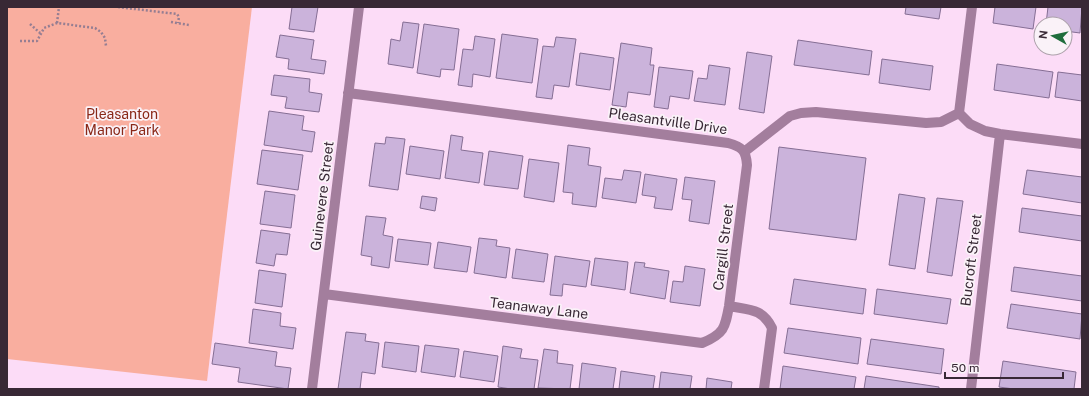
<svg xmlns="http://www.w3.org/2000/svg" width="1089" height="396" font-family="'Public Sans',sans-serif">
  <style>
    .green { fill: #f9ae9f }
    .building { fill: #cbb3db; stroke: #856e94 }
    .lines { fill: none; stroke-linecap: round; stroke-linejoin: round }
    .path { stroke: #967e92; stroke-width: 2.5; stroke-dasharray: 2 2; stroke-linecap: butt }
    .minor { stroke: #a37e9d; stroke-width: 10 }
    .labels { text-anchor: middle; dominant-baseline: central; stroke-width: 3.5; stroke-linejoin: round; paint-order: stroke }
    .park-label { font-size: 14px; fill: #8a2818; stroke: #faf2f8 }
    .street-label { font-size: 14px; fill: #382835; stroke: #faf2f8 }
  </style>
  <rect width="100%" height="100%" fill="#fcdcf7"/>
  <path class="green" d="M7,7H252L207,381L7,359Z"/>
  <path class="building" d="M292,7H318L314,32L289,29Z
    M906,7H941L939,19L905,14Z
    M995,7H1036L1033,29L993,23Z
    M1048,7H1082L1080,33L1065,31V24H1046Z
    M403,22L419,24L413,68L388,64L391,39L400,41Z
    M424,24L459,29L454,70L441,69L440,77L417,73Z
    M502,34L538,39L532,83L496,78Z
    M280,35L314,40L311,59L326,61L324,74L288,69L289,59L276,57Z
    M475,36L495,39L490,77L473,74L472,87L458,85L463,49L473,50Z
    M556,37L576,39L569,87L554,85L552,99L536,97L543,46L554,47Z
    M798,40L872,51L869,75L794,65Z
    M621,43L652,48L650,65H654L650,95L628,92L626,107L612,105Z
    M747,52L772,56L764,113L739,109Z
    M580,53L614,58L610,90L576,85Z
    M882,59L933,66L930,90L879,83Z
    M997,64L1053,72L1049,98L994,90Z
    M709,65L730,68L725,105L694,101L698,78L707,79Z
    M659,67L693,71L689,99L670,96L668,109L654,107Z
    M1058,72L1082,75V101L1055,97Z
    M274,75L310,79L309,92L322,94L319,112L285,108L287,97L271,95Z
    M269,111L304,116L302,130L315,132L312,152L264,145Z
    M451,135L463,137L461,150L483,153L479,183L445,178Z
    M386,137L405,139L398,190L369,186L375,143L385,144Z
    M568,145L590,148L588,165L601,167L596,207L572,204L573,193L563,192Z
    M410,146L444,151L440,179L406,174Z
    M779,147L866,158L856,240L769,229Z
    M262,150L303,155L298,190L257,184Z
    M489,151L523,156L518,189L484,185Z
    M529,159L559,163L554,202L524,197Z
    M624,170L641,172L636,203L602,198L605,178L622,180Z
    M1027,170L1082,177V203L1023,194Z
    M645,174L677,179L672,210L654,208L656,197L642,195Z
    M685,177L715,181L709,224L689,221L692,200L682,199Z
    M265,191L295,195L291,228L260,224Z
    M899,194L925,198L915,269L889,265Z
    M422,196L437,198L435,211L420,208Z
    M937,198L963,201L952,276L927,272Z
    M1022,208L1082,216V241L1019,232Z
    M366,216L386,218L383,235L393,237L389,268L371,265L372,257L361,255Z
    M261,230L290,234L287,255L276,254L274,266L256,263Z
    M479,238L497,240L496,246L510,248L506,278L474,273Z
    M398,239L431,243L428,265L395,261Z
    M438,242L471,247L467,272L434,268Z
    M516,249L548,254L544,282L512,278Z
    M555,256L590,261L586,287L563,284L562,296L550,295Z
    M595,258L628,262L625,290L591,285Z
    M635,262L645,263L644,267L669,271L665,299L630,293Z
    M685,266L705,269L700,306L670,302L673,281L683,282Z
    M1014,267L1082,276V301L1011,291Z
    M259,270L286,274L282,307L255,303Z
    M794,279L866,289L863,314L790,304Z
    M877,289L951,299L947,324L874,314Z
    M1011,304L1082,314L1080,339L1007,328Z
    M253,309L281,313L280,326L296,328L293,349L249,343Z
    M788,328L861,338L858,364L784,353Z
    M346,332L366,334L365,341L379,343L375,374L362,372L360,389H338Z
    M871,339L944,349L941,374L867,364Z
    M385,342L419,346L416,372L382,367Z
    M215,343L277,352L275,366L291,368L288,389L238,382L240,368L212,364Z
    M425,345L459,349L455,377L421,372Z
    M503,346L522,349L520,358L538,360L534,389H511L498,387Z
    M544,349L558,351L557,363L573,365L570,389L538,388Z
    M464,351L498,356L494,382L460,377Z
    M1003,361L1076,372L1074,389H1014L999,387Z
    M582,363L616,368L613,389H579Z
    M783,366L856,377L854,389H780Z
    M621,371L655,376L653,389H619Z
    M661,372L692,376L690,389H659Z
    M866,376L939,387V389H864Z
    M707,378L732,382L731,389H706Z"/>
  <g class="lines">
    <path class="path" d="M118,7L177,14L179,17L178,23
      M171,22L189,25
      M57,23L59,7
      M30,24L40,33
      M20,41H37L44,28L57,23L95,28L101,32L105,38L106,46"/>
    <path class="minor" d="M959,113L970,124L985,131L1000,134L1082,144
      M959,113L972,7
      M744,152L790,116L801,113L816,112L926,123L941,122L959,113
      M324,294L702,343C724,334 725,328 729,306L747,165C746,150 742,147 728,143L348,93
      M729,306C749,310 762,308 772,328L764,389
      M312,389L359,7
      M971,389L1000,134"/>
  </g>
  <g class="labels">
    <g class="park-label">
      <text x="122" y="114">Pleasanton<tspan x="122" dy="16">Manor Park</tspan></text>
    </g>
    <g class="street-label">
      <text transform="translate(668 121) rotate(8)">Pleasantville Drive</text>
      <text transform="translate(322 196) rotate(-83)">Guinevere Street</text>
      <text transform="translate(723 247) rotate(-83)">Cargill Street</text>
      <text transform="translate(971 260) rotate(-83)">Bucroft Street</text>
      <text transform="translate(539 308) rotate(7)">Teanaway Lane</text>
    </g>
  </g>
  <rect width="1089" height="396" fill="none" stroke="#382835" stroke-width="16"/>
  <g transform="translate(1053 36) rotate(278)"><circle r="19" fill="#faf2f8" stroke="#aca1aa"/>
  <path d="M0-3L7 15L0 10L-7 15Z" fill="#1f6d3c"/>
  <text y="-6" font-size="11" font-weight="bold" text-anchor="middle" fill="#382835">N</text>
  </g>
  <path d="M945 372v6h118v-6" fill="none" stroke="#382835" stroke-width="2"/>
  <text x="951" y="372" font-size="12" fill="#382835" stroke="#faf2f8" stroke-width="3" paint-order="stroke">50 m</text>
</svg>
